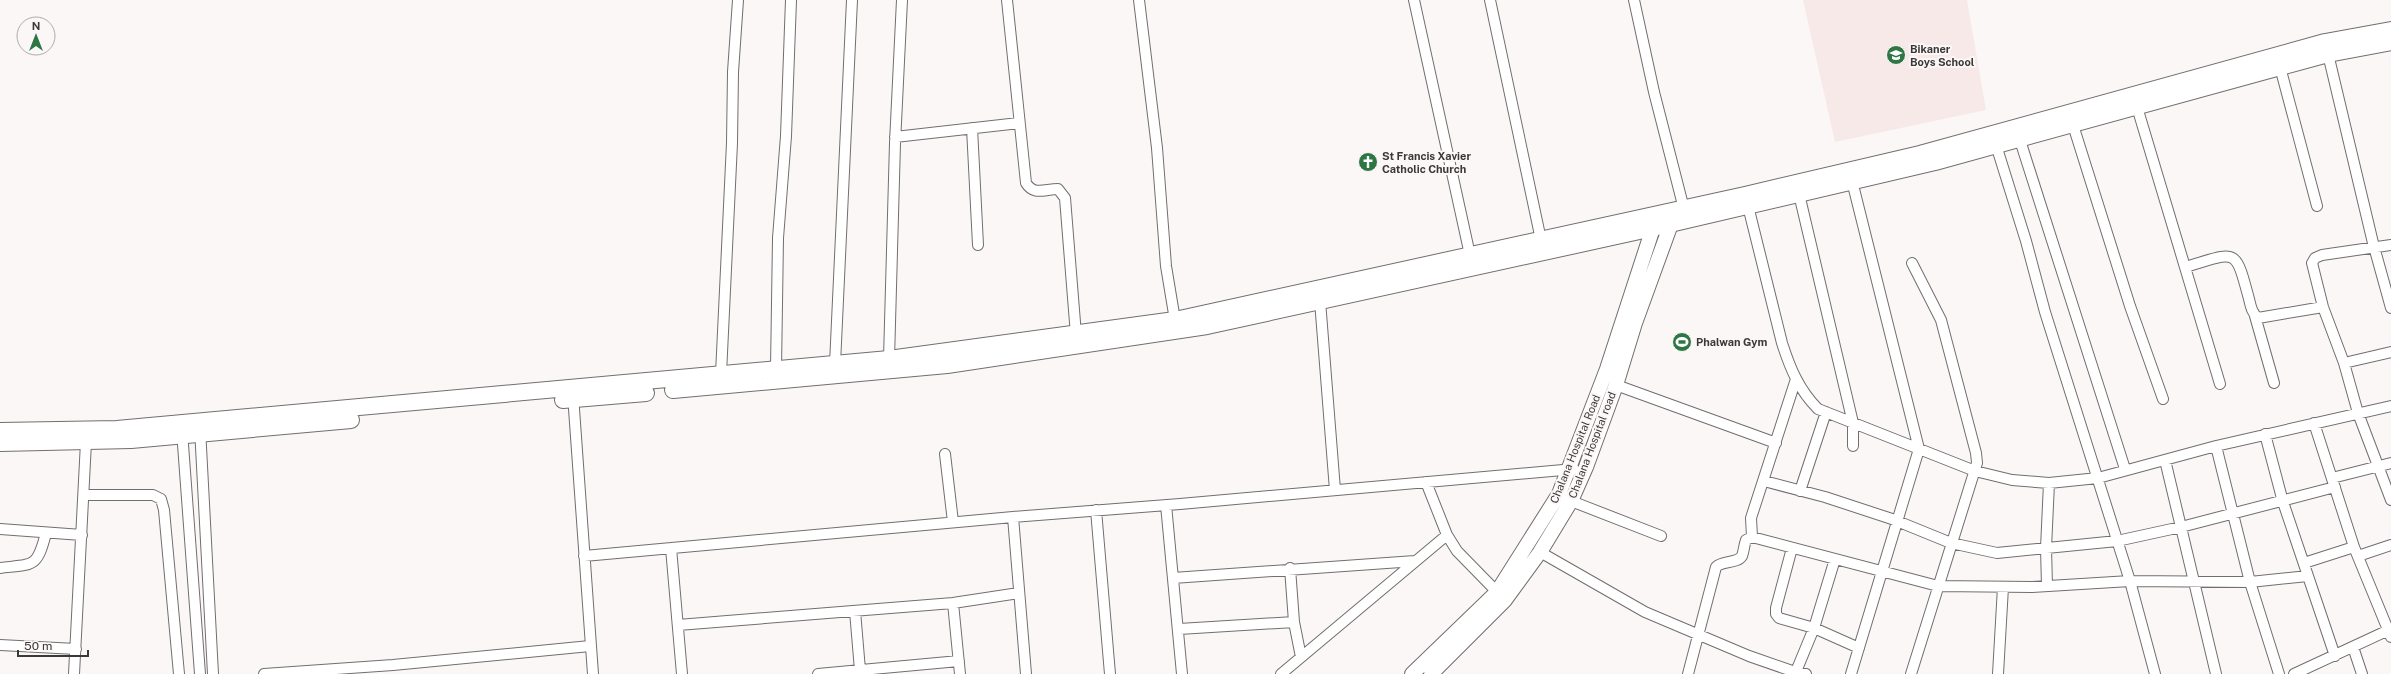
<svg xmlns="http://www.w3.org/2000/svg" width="2391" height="674" font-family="'Public Sans',sans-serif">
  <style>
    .built { fill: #f8e9e9 }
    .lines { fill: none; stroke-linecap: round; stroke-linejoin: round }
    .street-casing { stroke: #736e6e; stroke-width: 12 }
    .secondary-casing { stroke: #736e6e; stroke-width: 16 }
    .primary-casing { stroke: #736e6e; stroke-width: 18 }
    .street { stroke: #fff; stroke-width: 10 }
    .secondary { stroke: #fff; stroke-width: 14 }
    .primary { stroke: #fff; stroke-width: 16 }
    .labels { text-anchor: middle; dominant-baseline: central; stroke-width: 4; stroke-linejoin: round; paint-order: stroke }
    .poi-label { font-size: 11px; font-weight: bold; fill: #3a3838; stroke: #fcf7f7; text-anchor: start }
    .street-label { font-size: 11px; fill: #3a3838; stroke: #fcf7f7 }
  </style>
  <rect width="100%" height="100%" fill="#fcf7f7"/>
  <path class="built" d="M1803,0H1967L1986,110L1835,142Z"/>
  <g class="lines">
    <g class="street-casing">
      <path id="street" d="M1007,0L1026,183C1034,196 1045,189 1058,189L1065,198L1076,335
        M1139,0L1157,148L1166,266L1175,320
        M1414,0L1470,255
        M1490,0L1541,240
        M1634,0L1654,92L1684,209
        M2328,54L2373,243L2391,308
        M2280,67L2317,206
        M2137,107L2220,384
        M2073,125L2130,306L2163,399
        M972,128L978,245
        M2018,134L2125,469
        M895,137L1019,123
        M1996,145L2026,241L2045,312L2130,581L2155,674
        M1799,194L1853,423V446
        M1748,206L1782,343C1790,368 1799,390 1818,409L1975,471L2012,480L2049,483L2098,478L2216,446L2391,406
        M2391,245L2322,255L2315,258L2312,263L2323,307L2344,363L2358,413L2391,500
        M2185,267C2237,252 2235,246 2249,299C2251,307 2252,313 2258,318L2323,307
        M1320,301L1335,490
        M2255,316L2274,383
        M889,359L895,143L902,0
        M2344,363L2391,352
        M835,364L852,0
        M776,369L778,238L786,136L791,0
        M721,374L732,143L733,72L738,0
        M1616,385L1776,443
        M573,395L593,674
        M2314,423L2354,547L2391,637
        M200,428L213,674
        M182,431L200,674
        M2265,434L2283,502L2335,656
        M2216,446L2250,582L2279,674
        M945,454L953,522
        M2165,460L2216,674
        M2332,478L2391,463
        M1764,481L1825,497L1892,519L1951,543L1997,553L2117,541L2181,527L2335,487
        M1426,482L1447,535L1457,551L1501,596
        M1800,491L1826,412
        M85,495H153L161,499L164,510L179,674
        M1571,501L1661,536
        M1166,505L1182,674
        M1096,510L1110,674
        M1013,517L1026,674
        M0,529L82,535
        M1752,537L1751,518L1796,379
        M671,548L682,674
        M1792,548L1776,608V614L1779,618L1814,628L1859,648
        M1540,552L1645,612L1749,656L1795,672L1806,674
        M584,556L1013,517L1180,504L1574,469
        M2358,556L2391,545
        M2304,563L2354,547
        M0,568C34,564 37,568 46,533
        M1290,568L1294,622L1301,657
        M1173,578L1415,561
        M2047,586L2046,548L2049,483
        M953,603L960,674
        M855,611L860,670
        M678,625L953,603L1019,593
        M1179,629L1294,622
        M0,645L76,649
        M2353,647L2362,674
        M74,674L86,442
        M264,674L393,665L590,646
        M818,674L959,661
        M1281,674L1447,535
        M1688,674L1716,567C1723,560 1737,564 1742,556C1744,551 1744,545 1746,540L1752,537L1938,586L2032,587L2130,581L2250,582L2308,576
        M1795,674L1814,628L1835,559
        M1851,674L1919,449L1852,181
        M1911,674L1977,463L1976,453L1941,320L1912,263
        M1998,674L2003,587
        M2294,674L2391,629"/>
    </g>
    <g class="secondary-casing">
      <path id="secondary" d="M1412,674L1497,592L1559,494L1607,369L1653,228V219
        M1431,674L1505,600L1540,552L1571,501L1586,467L1616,385L1635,323L1671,224V215"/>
    </g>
    <g class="primary-casing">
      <path id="primary" d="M673,390L947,365L1207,326L1653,228L1935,162L2280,67L2328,54L2391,42
        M563,400L646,393
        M0,431L117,429L889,359L1175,320L1745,195L1920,154L2325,42L2391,30
        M0,443L131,440L351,420"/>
    </g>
    <use href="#street" class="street"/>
    <use href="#secondary" class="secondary"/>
    <use href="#primary" class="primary"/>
  </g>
  <defs>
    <g id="school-disc" transform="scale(1)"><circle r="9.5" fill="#2e7744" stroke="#fcf7f7"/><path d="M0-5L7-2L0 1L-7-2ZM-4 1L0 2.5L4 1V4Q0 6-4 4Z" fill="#fff"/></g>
    <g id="church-disc" transform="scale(1)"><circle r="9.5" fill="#2e7744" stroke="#fcf7f7"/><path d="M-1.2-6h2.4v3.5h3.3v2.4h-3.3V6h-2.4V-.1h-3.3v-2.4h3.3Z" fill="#fff"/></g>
    <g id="stadium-disc" transform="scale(1)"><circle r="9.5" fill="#2e7744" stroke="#fcf7f7"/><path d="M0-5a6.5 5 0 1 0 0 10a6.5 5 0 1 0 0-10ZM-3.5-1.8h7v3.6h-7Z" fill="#fff"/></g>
  </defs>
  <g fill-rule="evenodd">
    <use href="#school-disc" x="1896" y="55"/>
    <use href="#church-disc" x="1368" y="162"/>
    <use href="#stadium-disc" x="1682" y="342"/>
  </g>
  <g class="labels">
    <g class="poi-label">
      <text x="1910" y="49">Bikaner<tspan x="1910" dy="13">Boys School</tspan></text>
      <text x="1382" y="156">St Francis Xavier<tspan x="1382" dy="13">Catholic Church</tspan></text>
      <text x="1696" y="342">Phalwan Gym</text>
    </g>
    <g class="street-label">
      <text transform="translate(1592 445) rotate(-69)">Chalana Hospital road</text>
      <text transform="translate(1575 449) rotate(-68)">Chalana Hospital Road</text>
    </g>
  </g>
  <g transform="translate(36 36)"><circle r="19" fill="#fcf7f7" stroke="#aeabab"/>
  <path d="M0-3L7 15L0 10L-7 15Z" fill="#2e7744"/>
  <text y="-6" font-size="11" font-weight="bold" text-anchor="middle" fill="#3a3838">N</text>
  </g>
  <path d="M18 650v6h70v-6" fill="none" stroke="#3a3838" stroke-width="2"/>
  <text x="24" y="650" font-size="12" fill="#3a3838" stroke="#fcf7f7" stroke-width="3" paint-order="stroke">50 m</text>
</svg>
